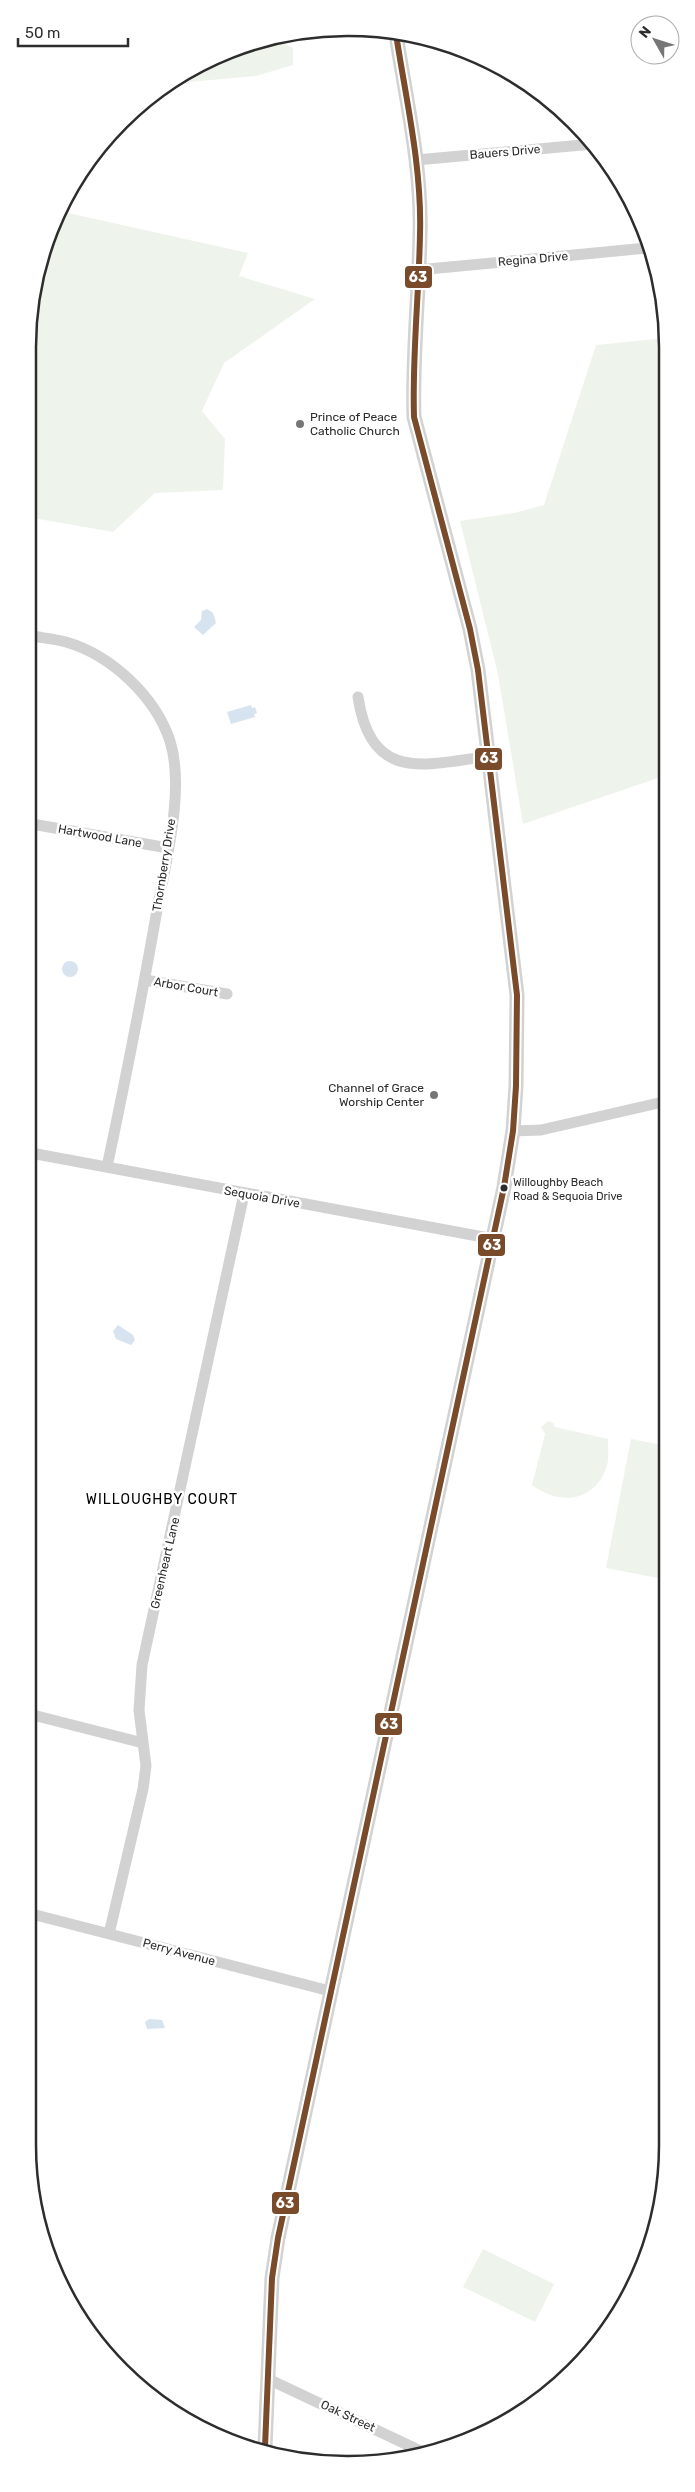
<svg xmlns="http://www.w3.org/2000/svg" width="695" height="2492" font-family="Rubik,sans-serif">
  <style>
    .green { fill: #eef4eb }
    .water { fill: #d8e3f0 }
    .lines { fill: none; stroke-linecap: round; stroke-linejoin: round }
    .minor { stroke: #d2d2d2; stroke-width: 11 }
    .tertiary { stroke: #d2d2d2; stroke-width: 15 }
    .bus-1-casing { stroke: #fff; stroke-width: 10 }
    .bus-1 { stroke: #7a4b2a; stroke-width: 6 }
    .poi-dot { fill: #767676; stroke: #fff; stroke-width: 2 }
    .bus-dot { fill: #2d2d2d; stroke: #fff; stroke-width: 2 }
    .labels { text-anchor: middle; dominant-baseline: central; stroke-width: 5; stroke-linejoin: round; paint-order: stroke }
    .bus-label { font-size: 11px; fill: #2d2d2d; stroke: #fff; text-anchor: start }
    .street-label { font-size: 12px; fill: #2d2d2d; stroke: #fff }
    .poi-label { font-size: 12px; fill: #2d2d2d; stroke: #fff; text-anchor: start }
    .neighbourhood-label { font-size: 14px; letter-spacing: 1px; fill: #000; stroke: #fff }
    .rim { fill: none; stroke: #2d2d2d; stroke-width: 2.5 }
    .line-badge { stroke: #fff; stroke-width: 2 }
    .badge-label { font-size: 14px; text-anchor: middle; font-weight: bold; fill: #fff }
  </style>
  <rect width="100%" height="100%" fill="#fff"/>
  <path class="green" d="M274,38L293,48V65L256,76L167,84Z
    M64,212L248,253L239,276L315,299L224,363L202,411L225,439L223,490L155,493L113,532L33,518L34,285Z
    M665,338L664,776L523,824L498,674L460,521L514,513L544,505L596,345Z
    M548,1421L553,1423L555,1427L608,1439C608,1447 609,1458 607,1466C595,1502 560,1506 532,1485L545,1434L541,1427Z
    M631,1439L663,1445V1579L606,1568Z
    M483,2249L554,2284L535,2322L463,2287Z"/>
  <path class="water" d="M207,609L213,613L216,623L203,635L194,627L201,620L202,611Z
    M251,705L252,708L255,707L257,713L254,714L255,717L231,724L227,712Z
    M62 969a8 8 0 1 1 16 0a8 8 0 1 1-16 0Z
    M118,1325L133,1335L135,1340L131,1345L116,1339L113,1331Z
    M149,2019L162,2020L165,2028L147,2029L145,2022Z"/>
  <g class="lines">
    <path class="minor" d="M416,160L593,144
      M418,270L647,248
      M32,636C43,638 55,639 66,642C111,655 155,696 170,741C185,789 166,861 157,910C142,996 125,1082 107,1167
      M358,697C371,783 424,765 490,756
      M32,824L168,848
      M145,980L227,994
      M513,1131L541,1130L663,1102
      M31,1153L494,1239
      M29,1714L143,1743
      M28,1913L330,1991
      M109,1934L143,1789L146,1766L139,1710L142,1665L244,1194
      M268,2379L427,2454"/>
    <path class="tertiary" d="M265,2447L272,2278L278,2238L504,1187L513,1131L516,1086L517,995L478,670L470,629L414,417C412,356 419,295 420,234C422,167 406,100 396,34"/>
    <g class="bus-1-casing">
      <path id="bus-1" d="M265,2447L272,2278L278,2238L504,1187L513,1131L516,1086L517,995L478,670L470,629L414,417C412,356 419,295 420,234C422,167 406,100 396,34"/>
    </g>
    <use href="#bus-1" class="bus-1"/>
  </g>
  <g class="poi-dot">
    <circle cx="300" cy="424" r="5"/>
    <circle cx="434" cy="1095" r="5"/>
  </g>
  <circle class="bus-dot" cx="504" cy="1188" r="4.5"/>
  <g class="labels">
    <g class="bus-label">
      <text x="513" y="1182">Willoughby Beach<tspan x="513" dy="14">Road &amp; Sequoia Drive</tspan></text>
    </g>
    <g class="street-label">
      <text transform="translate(505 152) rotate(-5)">Bauers Drive</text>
      <text transform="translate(533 259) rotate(-5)">Regina Drive</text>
      <text transform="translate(100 836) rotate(10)">Hartwood Lane</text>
      <text transform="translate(164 865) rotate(-81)">Thornberry Drive</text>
      <text transform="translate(186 987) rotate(10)">Arbor Court</text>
      <text transform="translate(262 1197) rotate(10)">Sequoia Drive</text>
      <text transform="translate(165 1563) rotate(-77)">Greenheart Lane</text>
      <text transform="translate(179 1952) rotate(15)">Perry Avenue</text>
      <text transform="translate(348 2416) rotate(25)">Oak Street</text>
    </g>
    <g class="poi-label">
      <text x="310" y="417">Prince of Peace<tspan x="310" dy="14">Catholic Church</tspan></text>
      <text x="424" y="1088" text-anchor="end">Channel of Grace<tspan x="424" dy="14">Worship Center</tspan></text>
    </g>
    <g class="neighbourhood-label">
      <text x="162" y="1499">WILLOUGHBY COURT</text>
    </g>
  </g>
  <path d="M0 0H695V2492H0ZM347 36H348A311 311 0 0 1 659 347V2145A311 311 0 0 1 348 2456H347A311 311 0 0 1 36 2145V347A311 311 0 0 1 347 36Z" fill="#fff" fill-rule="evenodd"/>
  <path class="rim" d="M347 36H348A311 311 0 0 1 659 347V2145A311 311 0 0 1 348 2456H347A311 311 0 0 1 36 2145V347A311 311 0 0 1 347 36Z"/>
  <g class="line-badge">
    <rect x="404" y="265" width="29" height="24" rx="5" fill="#7a4b2a"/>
    <rect x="474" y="747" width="29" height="24" rx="5" fill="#7a4b2a"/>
    <rect x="477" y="1233" width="29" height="24" rx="5" fill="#7a4b2a"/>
    <rect x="374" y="1712" width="29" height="24" rx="5" fill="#7a4b2a"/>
    <rect x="271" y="2191" width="29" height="24" rx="5" fill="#7a4b2a"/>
  </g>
  <g class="badge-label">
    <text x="418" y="282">63</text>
    <text x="489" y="763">63</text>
    <text x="492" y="1250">63</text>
    <text x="389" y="1729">63</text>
    <text x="285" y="2208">63</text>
  </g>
  <g transform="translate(655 40) rotate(309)"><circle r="24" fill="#ffffff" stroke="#ababab"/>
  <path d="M0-4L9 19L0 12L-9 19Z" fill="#767676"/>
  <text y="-8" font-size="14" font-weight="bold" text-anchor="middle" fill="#2d2d2d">N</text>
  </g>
  <path d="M18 38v8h110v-8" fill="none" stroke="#2d2d2d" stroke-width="2.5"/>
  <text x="25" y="38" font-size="15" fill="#2d2d2d" stroke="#ffffff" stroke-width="4" paint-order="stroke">50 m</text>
</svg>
